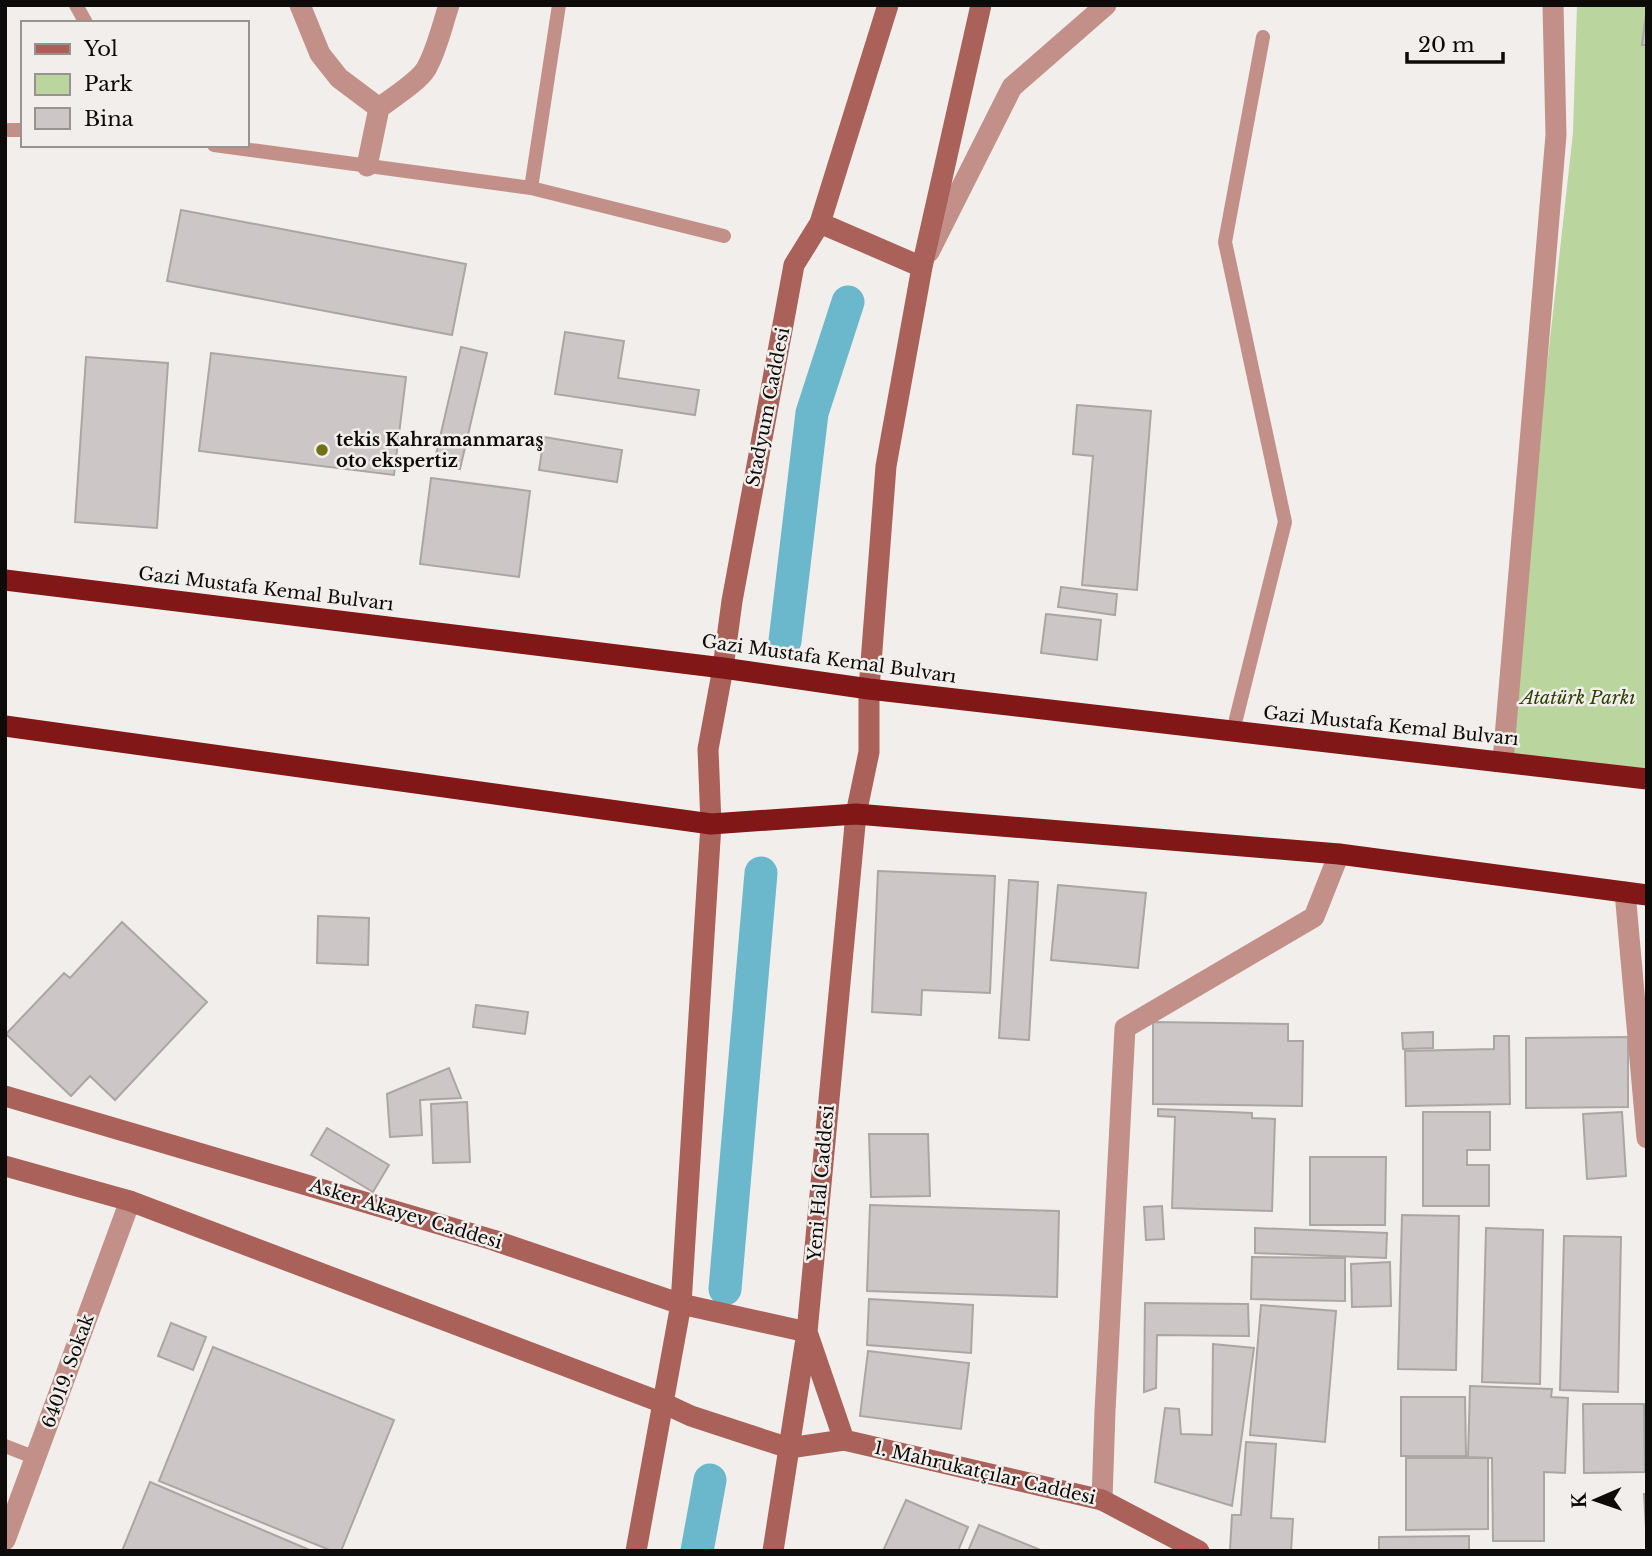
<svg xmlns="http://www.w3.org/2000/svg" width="1652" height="1556" font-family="'Libre Baskerville',serif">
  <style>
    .green { fill: #bbd59e }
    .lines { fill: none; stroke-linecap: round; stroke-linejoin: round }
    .canal { stroke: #6bb7cc; stroke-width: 33 }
    .building { fill: #ccc7c6; stroke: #aaa6a4; stroke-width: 2 }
    .lane { stroke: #c39089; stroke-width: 14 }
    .street { stroke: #c39089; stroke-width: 21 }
    .secondary { stroke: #a96159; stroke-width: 21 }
    .highway { stroke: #811716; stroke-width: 21 }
    .poi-dot { fill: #6f7116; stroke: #f2eeeb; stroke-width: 2.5 }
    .labels { text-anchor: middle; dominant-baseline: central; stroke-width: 5; stroke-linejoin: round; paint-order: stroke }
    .street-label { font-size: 18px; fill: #0c0b0a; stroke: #f2eeeb }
    .poi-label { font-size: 18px; font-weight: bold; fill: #0c0b0a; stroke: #f2eeeb; text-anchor: start }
    .park-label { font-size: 18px; font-style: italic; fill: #2b4102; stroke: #f2eeeb }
  </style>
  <rect width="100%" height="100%" fill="#f2eeeb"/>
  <path class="green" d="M1577,5H1647V779L1503,761L1573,133Z"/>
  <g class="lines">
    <path class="canal" d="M785,641L812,413L848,302
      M725,1289L761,873
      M697,1551L710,1480"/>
  </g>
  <path class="building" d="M1647,6V45H1642Z
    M181,210L466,264L452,335L167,281Z
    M565,332L624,341L618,378L699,390L695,415L555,394Z
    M461,347L487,353L460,469L434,463Z
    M211,353L406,377L394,475L199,451Z
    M86,357L168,363L157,528L75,522Z
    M1077,405L1151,411L1137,590L1082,585L1093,456L1073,454Z
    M544,437L622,450L617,482L539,470Z
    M431,478L530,491L519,577L420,564Z
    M1061,587L1117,594L1115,615L1058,607Z
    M1046,614L1101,620L1097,660L1041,653Z
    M878,871L995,876L990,993L922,990L921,1015L872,1012Z
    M1009,880L1038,882L1029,1040L999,1038Z
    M1058,885L1146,893L1138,968L1051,960Z
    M318,916L369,918L368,965L317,963Z
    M122,922L207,1002L115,1100L90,1076L71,1096L6,1034L64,973L70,978Z
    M476,1005L528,1012L525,1034L473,1027Z
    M1153,1022L1288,1024V1041H1303L1302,1106L1153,1104Z
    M1433,1032V1048L1403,1049L1402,1033Z
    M1494,1036H1509L1510,1104L1406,1106L1405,1051L1494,1049Z
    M1628,1037V1107L1526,1108V1038Z
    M449,1068L461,1098L420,1100L422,1135L390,1137L387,1094Z
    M467,1102L470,1162L433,1163L431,1104Z
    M1158,1109L1252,1113V1118L1275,1119L1272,1211L1172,1208L1175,1117L1158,1116Z
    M1423,1112H1490V1150H1467V1165H1489V1206H1423Z
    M1622,1112L1626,1176L1587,1179L1583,1114Z
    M327,1128L389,1165L373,1192L311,1155Z
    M869,1134H928L930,1196L871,1197Z
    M1310,1157H1386L1385,1225H1310Z
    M870,1205L1059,1211L1057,1297L867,1291Z
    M1162,1206L1164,1239L1146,1240L1144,1207Z
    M1402,1215L1459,1216L1456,1370L1398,1369Z
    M1255,1228L1387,1233L1386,1258L1255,1253Z
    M1486,1228L1543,1230L1540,1384L1482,1382Z
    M1564,1236L1621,1237L1618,1392L1560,1390Z
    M1252,1257L1345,1258V1301L1251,1299Z
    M1390,1262L1391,1306L1352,1307L1351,1264Z
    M869,1299L973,1305L971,1353L867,1345Z
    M1145,1303L1248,1304L1249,1336L1157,1335L1156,1388L1144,1392Z
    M1261,1305L1336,1311L1325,1442L1250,1435Z
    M171,1323L206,1337L193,1370L158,1356Z
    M1213,1344L1254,1348L1232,1506L1155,1482L1165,1408L1179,1409L1181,1434L1212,1435Z
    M213,1347L394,1420L341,1551H332L159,1481Z
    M868,1351L969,1363L961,1429L860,1416Z
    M1470,1386L1552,1389L1551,1397L1568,1398L1565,1473L1544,1472V1541H1493L1492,1458L1468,1457Z
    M1401,1397H1465L1466,1456H1401Z
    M1583,1404H1644L1645,1472L1584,1473Z
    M1246,1442L1276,1444L1271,1518L1293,1519L1291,1551H1230L1232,1515H1241Z
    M1406,1458H1488V1529L1406,1530Z
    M150,1482L312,1551H122Z
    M1644,1494H1647V1546Z
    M906,1500L968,1527L958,1551H883Z
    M979,1525L1043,1551H968Z
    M1469,1536V1551H1379V1537Z"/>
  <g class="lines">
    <path class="lane" d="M76,5L86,23
      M5,130H23
      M214,145L531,188L724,236
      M531,188L559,5
      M1233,731L1285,522L1225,242L1263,37
      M5,1446L36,1458"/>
    <path class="street" d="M300,5L320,54L339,78L379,108
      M367,166L379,108C392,98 418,82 426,69C437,50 442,26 449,5
      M929,252L1012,87L1106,5
      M1503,761L1556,135L1553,5
      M1625,892L1647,1138
      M1102,1500L1105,1411L1125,1028L1314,917L1339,854
      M5,1540L130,1201"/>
    <path class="secondary" d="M820,223L922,267
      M5,1096L493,1240L681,1304L807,1332L844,1440
      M5,1166L130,1201L663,1403L691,1416L789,1448L844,1440L1102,1500L1199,1551
      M636,1551L681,1304L711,824L708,749L723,668L732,601L794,265L820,223L888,5
      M773,1551L807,1332L856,814L869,752V689L886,466L922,267L981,5"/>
    <path class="highway" d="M5,580L723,668L869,689L1647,779
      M5,726L711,824L856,814L1339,854L1647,895"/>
  </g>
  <circle class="poi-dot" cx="322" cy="450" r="7"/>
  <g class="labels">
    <g class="street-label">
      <text transform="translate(768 407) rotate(-79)">Stadyum Caddesi</text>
      <text transform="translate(266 589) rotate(7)">Gazi Mustafa Kemal Bulvarı</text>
      <text transform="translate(829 659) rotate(8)">Gazi Mustafa Kemal Bulvarı</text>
      <text transform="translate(1391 726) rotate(6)">Gazi Mustafa Kemal Bulvarı</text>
      <text transform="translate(821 1183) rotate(-85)">Yeni Hal Caddesi</text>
      <text transform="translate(406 1214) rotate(17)">Asker Akayev Caddesi</text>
      <text transform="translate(68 1371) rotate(-70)">64019. Sokak</text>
      <text transform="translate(985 1473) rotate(13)">1. Mahrukatçılar Caddesi</text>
    </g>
    <g class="poi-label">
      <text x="336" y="440">tekis Kahramanmaraş<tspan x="336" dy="21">oto ekspertiz</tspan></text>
    </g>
    <g class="park-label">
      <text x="1578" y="698">Atatürk Parkı</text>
    </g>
  </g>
  <rect width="1652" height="1556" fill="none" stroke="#0c0b0a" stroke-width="14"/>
  <rect x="21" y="21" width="228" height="126" fill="#f2eeeb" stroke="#969391" stroke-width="2"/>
  <rect x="35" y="44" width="35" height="10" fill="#a96159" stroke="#969391" stroke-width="2"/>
  <text x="84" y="56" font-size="21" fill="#0c0b0a">Yol</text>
  <rect x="35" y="74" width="35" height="21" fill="#bbd59e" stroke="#969391" stroke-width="2"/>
  <text x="84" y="91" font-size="21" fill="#0c0b0a">Park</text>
  <rect x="35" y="108" width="35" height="21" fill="#ccc7c6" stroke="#969391" stroke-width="2"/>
  <text x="84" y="126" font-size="21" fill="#0c0b0a">Bina</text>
  <g transform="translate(1596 1500) rotate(268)" stroke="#f2eeeb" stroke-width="5" paint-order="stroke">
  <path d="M0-5L12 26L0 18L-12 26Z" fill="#0c0b0a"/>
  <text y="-10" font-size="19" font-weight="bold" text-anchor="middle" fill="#0c0b0a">K</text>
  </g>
  <path d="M1407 52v10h96v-10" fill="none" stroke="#0c0b0a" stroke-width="3.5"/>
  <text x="1418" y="52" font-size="21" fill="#0c0b0a" stroke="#f2eeeb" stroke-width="5" paint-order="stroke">20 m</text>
</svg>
